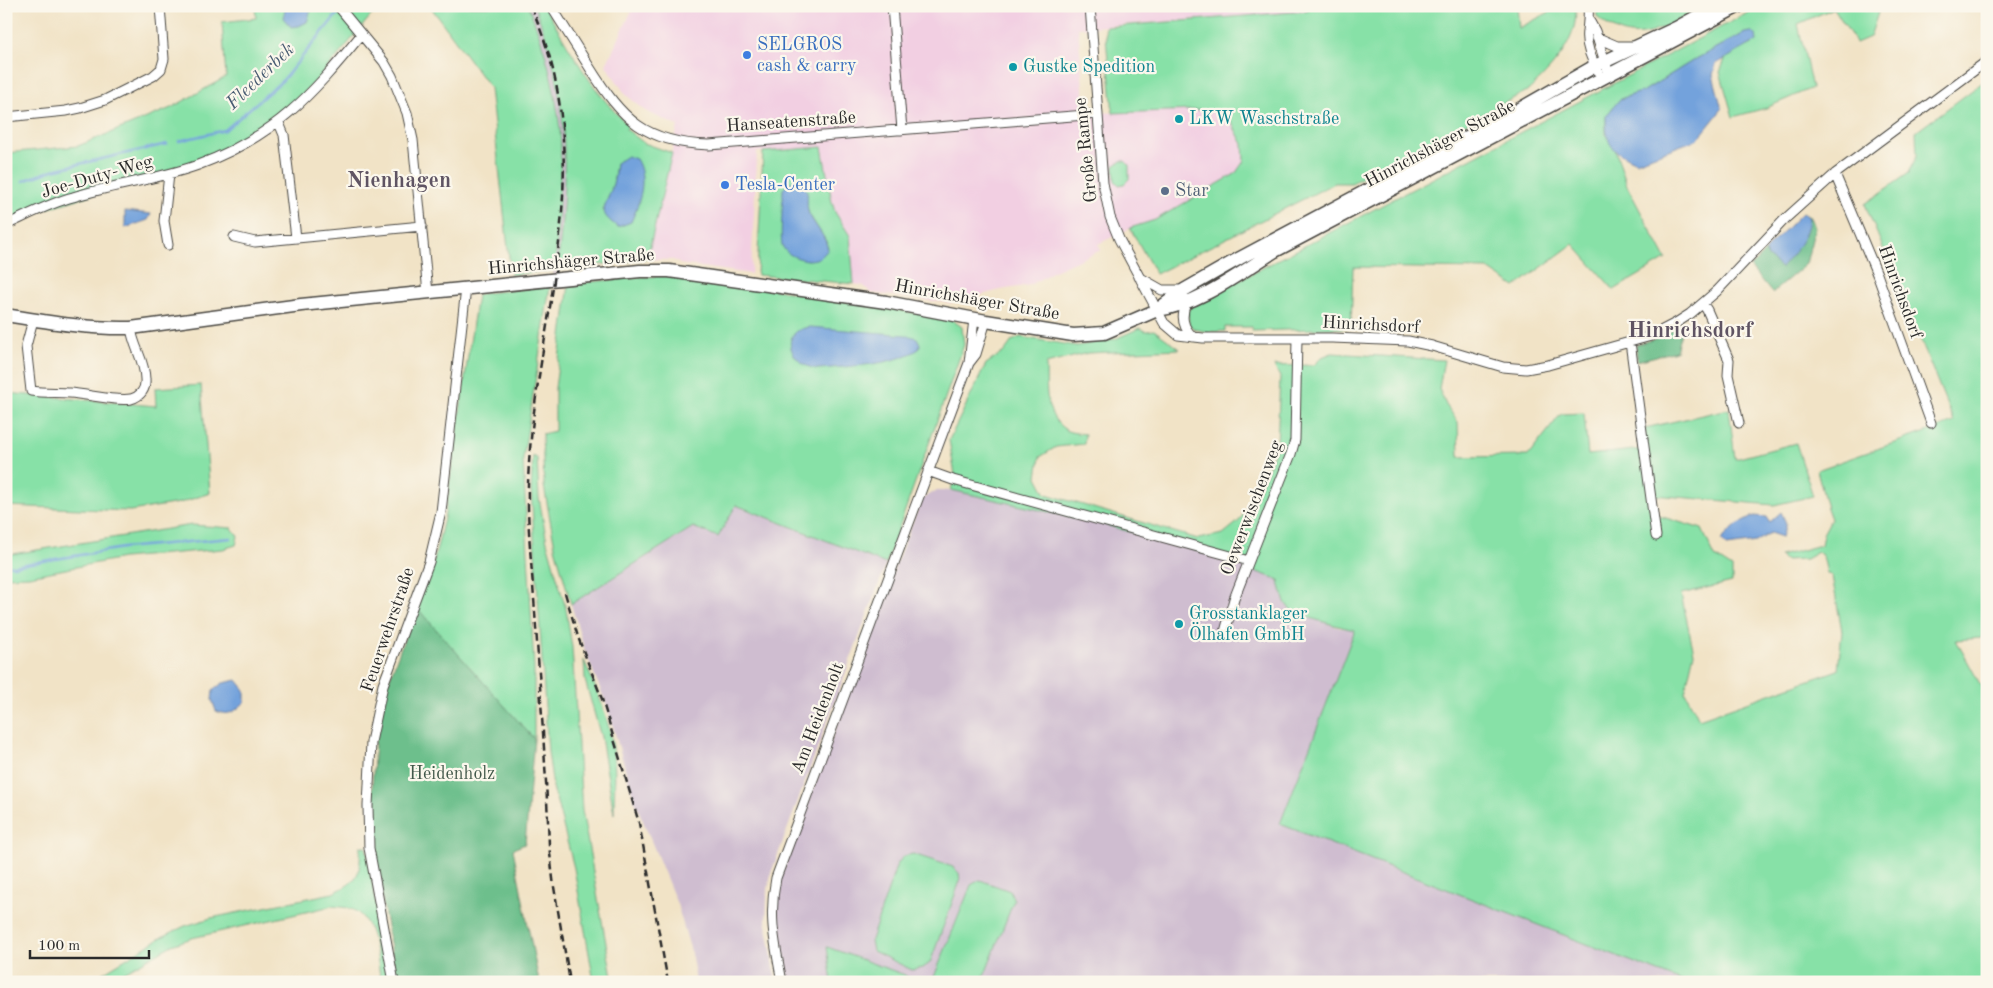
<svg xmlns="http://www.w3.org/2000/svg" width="1993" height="988" font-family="'Old Standard TT',serif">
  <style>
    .built { fill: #f2cfe2 }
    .industrial { fill: #cfbdd0 }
    .green { fill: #87e1a7; stroke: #598669; fill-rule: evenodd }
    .forest { fill: #6dbf8c; stroke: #4c755c }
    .water { fill: #73a2dc; stroke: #4f6684 }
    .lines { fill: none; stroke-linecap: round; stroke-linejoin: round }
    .stream { stroke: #73a2dc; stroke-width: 2.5 }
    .street-casing { stroke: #494742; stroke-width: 11 }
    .secondary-casing { stroke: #494742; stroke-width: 15 }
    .street { stroke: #fff; stroke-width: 9 }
    .secondary { stroke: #fff; stroke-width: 12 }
    .rail { stroke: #2b2b2b; stroke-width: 2.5; stroke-dasharray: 8 4; stroke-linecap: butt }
    .shop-dot { fill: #3f7fe0; stroke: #fbf7ec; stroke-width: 2 }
    .culture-dot { fill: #0f9aa8; stroke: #fbf7ec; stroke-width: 2 }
    .service-dot { fill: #5c6f8a; stroke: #fbf7ec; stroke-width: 2 }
    .labels { text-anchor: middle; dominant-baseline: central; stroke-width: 4.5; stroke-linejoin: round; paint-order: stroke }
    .shop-label { font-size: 18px; fill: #366cbe; stroke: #fbf7ec; text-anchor: start }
    .culture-label { font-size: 18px; fill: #0d838f; stroke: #fbf7ec; text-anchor: start }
    .street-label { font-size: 18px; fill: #2b2b2b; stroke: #fbf7ec }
    .service-label { font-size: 18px; fill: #4e5e75; stroke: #fbf7ec; text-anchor: start }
    .park-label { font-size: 18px; fill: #42584a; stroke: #fbf7ec }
    .water-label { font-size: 19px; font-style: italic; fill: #485b72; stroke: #fbf7ec }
    .district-label { font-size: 22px; font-weight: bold; fill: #5f5463; stroke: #fbf7ec }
  </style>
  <rect width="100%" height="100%" fill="#fbf7ec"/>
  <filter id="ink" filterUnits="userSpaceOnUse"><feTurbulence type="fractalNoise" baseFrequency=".02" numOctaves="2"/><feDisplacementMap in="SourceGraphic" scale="10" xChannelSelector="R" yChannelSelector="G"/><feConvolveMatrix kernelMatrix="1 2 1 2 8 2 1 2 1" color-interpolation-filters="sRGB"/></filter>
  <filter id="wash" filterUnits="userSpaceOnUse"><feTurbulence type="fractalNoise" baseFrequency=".0096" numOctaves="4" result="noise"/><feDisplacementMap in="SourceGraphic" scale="20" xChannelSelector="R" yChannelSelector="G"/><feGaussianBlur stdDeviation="1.12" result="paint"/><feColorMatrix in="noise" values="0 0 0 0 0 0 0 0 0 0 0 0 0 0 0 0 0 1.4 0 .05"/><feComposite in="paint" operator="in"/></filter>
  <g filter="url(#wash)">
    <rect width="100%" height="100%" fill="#f1e3c6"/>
    <path class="built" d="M634,6H1308V11L1078,28L1084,100L1089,111L1113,113L1195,110L1221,111L1227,114L1243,144L1244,161L1235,174L1155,220L1135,226L1098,244L1101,250L1054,271L1030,285L1000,290L950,303L871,293L864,286L854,284L850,236L835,212L832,202L821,147L757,152L751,274L680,264L674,260L647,259L678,126L647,112L626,95L606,65Z"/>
    <path class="industrial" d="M528,6H534L544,30L555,66L564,128L565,177L561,243L556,276H553L557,244L560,129L553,85L545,56Z
      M938,490H951L1106,525L1211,555L1279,580L1283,596L1291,610L1340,628L1355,629L1280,824L1684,982H788L777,926V903L781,877L897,561L922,499Z
      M735,505L886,564L771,873L767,895L766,921L776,982H696L691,951L677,904L634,799L607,706L585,651L571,604L693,527L718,537Z"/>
    <path class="green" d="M255,6H379C345,46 315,88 274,120C233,153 182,167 133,182C91,195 48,208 6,222V153L78,146L171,108L226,77L222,22L256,18Z
      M430,6H528C545,45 555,87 560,129C562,153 560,177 559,202C558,225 557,248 554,270L511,275L490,88Z
      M534,6H544C569,47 592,92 628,125L626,129L644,143L672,153L647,259L557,270C568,178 571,93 534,6ZM616,163L618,227L603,210L613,186Z
      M1308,6H1517L1519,28L1561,6H1576C1578,42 1553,67 1529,90L1352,183H1335L1156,274L1130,228L1155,220L1235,174L1244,161L1243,144L1227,114L1221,111L1195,110L1113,113L1105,27L1308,11Z
      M1596,6H1704C1664,27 1637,52 1597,17Z
      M1761,6L1880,7L1870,37L1856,43L1834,8L1798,24L1812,88L1766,108L1733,117L1720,72L1726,57L1754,43L1752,32L1745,33L1694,60L1644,91L1620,99L1606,116V134L1616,152L1627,186L1666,259L1614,290L1573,244L1515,287L1488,269L1353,267L1351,328L1252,331V327H1225V331C1212,332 1199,333 1189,325L1188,311L1192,305Z
      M1987,79V630L1981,638L1956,640L1987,697V982H1684L1280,824L1355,630C1344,628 1299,616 1291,610C1283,603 1281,589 1279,580L1211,555L1106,525L951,490L955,475L949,440L986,364L1004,352L1012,341L1020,337L1077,346L1115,339L1140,328L1146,331L1154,330L1180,349L1088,353L1046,364C1047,387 1043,415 1066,430C1070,433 1079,433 1085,434L1084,444L1056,447L1040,457L1037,477L1046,494L1198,539L1223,534L1239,521L1254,498L1266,474L1277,445L1280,377L1274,366L1314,365L1322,357L1332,353L1444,360L1439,389L1446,405L1458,422L1459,457L1528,456L1561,414L1584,413L1588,455L1643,449L1645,428L1729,409L1735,459L1796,443L1813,496L1774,505L1653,495L1656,515L1702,529L1715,557L1732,568V582L1681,594L1694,653L1685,692L1699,719L1838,670L1842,631L1832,576L1827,573L1823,556L1818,552L1806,559L1784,560L1780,556L1821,545L1823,534L1831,519L1827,508L1817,470L1954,422L1865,204L1909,173L1917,156L1916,132Z
      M822,147L832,202L835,212L850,236L854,284L757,275L763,152ZM794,181L800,183L807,194L806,204L809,214L826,241L828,249L788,184Z
      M1121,161H1125L1129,165V179L1124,184L1119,185L1115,181L1114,166Z
      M671,276L753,286L951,319L962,327L964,345L886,564L736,505L718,537L693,527L571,604L555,547L544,486L542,434L555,431V388L569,284L639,277Z
      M550,286L523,459L534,668V739L416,607L433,565L445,514L477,295L485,293Z
      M201,385L210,493L180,503L130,511L6,506V393L156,406L155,388Z
      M533,456L537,458L539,498L547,542L566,609L572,647L582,810L613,982H594L574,868L553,787L548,752L531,490Z
      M192,525L232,528L238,536L236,545L223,549L123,558L29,576L6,577V555Z
      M584,660C597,691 611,722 614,756C616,775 614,795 614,814L601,737L585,680Z
      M360,846L366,847L390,982H381C377,961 375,917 351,909C346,907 338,907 332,906L192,938L172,945L107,982H88L162,937L185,926L211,918L333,893C359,881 361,874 360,846Z
      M913,854L953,867L959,873L960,881L930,963L923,968L912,970L873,951L871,940L897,864L904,856Z
      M980,880L1010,891L1014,900L982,982H932L971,885Z
      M827,947L905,975L913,982H832Z"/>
    <path class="forest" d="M1803,212L1809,216L1815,227L1806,264L1772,293L1750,267Z
      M1678,327L1681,333L1676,351L1637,361L1636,345L1660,337Z
      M416,607L534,739L525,844L513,849L539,982H397L373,848L371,806L375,742L386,688Z"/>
    <path class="water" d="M286,6H308L311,10L307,22L299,26L291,27L283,18Z
      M1752,32L1756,35L1757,41L1716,64L1713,75L1722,109L1698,139L1636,162C1610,150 1606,145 1606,116L1620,99L1644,91L1694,60L1745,33Z
      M627,156L636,159C648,178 640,202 631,222L618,227C595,211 606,208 612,187C615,179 615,171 616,163Z
      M794,181C798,182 802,183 805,187C810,194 805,205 809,214C815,226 825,235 828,249C823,257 817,260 808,260C799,259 785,255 782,245C780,235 783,201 783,189L788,184Z
      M125,211L151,214L148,220L125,228Z
      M1803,212L1809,218C1807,239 1794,253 1781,268L1768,257L1765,250Z
      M810,327L906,335L917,338L920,344L919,349C892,366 850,366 819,369C791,367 776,331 810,327Z
      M1781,512L1786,523L1782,537L1770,533L1756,542L1727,546L1721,540L1737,525L1754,516L1767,517L1770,522Z
      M237,680L245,690V702C235,711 230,717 216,711L212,700L213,690L223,683Z"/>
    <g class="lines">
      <path class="stream" d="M179,141L225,130L283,80L344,6
        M23,181L53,170L167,144
        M6,190L10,188
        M6,565L13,566L123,548L231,538"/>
    </g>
  </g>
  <g filter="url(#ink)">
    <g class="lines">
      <g class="street-casing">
        <path id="street" d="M338,6L384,62L392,76L407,113L413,140L428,293
          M551,6C564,27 577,47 590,68C622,119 645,143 709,145L1098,114
          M892,6L902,130
          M1090,6L1103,183L1110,217L1119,239L1164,323L1178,335L1203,338H1332L1408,341L1432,346L1503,367L1526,369L1548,365L1651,336L1676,323L1690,314L1717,291L1785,219L1835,174L1987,61
          M1588,6C1589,18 1588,20 1587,31C1585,45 1591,59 1598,71
          M1590,22L1595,31L1609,74
          M1596,37L1617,46H1632
          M6,117L66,111L80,108L105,100L153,76L161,69L164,59L160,6
          M279,123L284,135L296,238
          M1835,174L1877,274L1931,423
          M6,225C28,215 50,203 73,197C114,184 157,180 198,165C274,137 311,96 361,35
          M234,237L255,242L422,226
          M168,245L164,221L169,174
          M1139,277L1162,290H1184
          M1186,303C1181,316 1182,327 1193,337
          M1703,304L1707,310L1729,360L1728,375L1739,423
          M33,320L26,346L31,391C44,393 57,392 70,393C86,394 117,402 131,399C141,396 146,389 145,379C145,361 133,346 131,328
          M1630,342L1656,536
          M969,363L974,319
          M928,471L953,480L1249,561
          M1225,632L1234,599L1291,454L1295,440L1297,338
          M394,982L369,848L368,806L371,742L383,685L429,562L441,512L466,288
          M782,982C775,943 768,917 776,878L969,363L976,354L986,321"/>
      </g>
      <g class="secondary-casing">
        <path id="secondary" d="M1157,310C1198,305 1240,273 1275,251L1739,6
          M6,315C48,322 88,329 131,328L301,305L640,271H669L886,302L986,321L1073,335L1104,333L1157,310L1184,290L1240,258L1518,110L1595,66L1676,28L1716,6"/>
      </g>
      <use href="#street" class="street"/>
      <use href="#secondary" class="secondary"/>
      <path class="rail" d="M531,6C541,30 550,54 555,79C584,214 532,349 528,484C527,526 532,569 535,612C540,689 546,767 549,845L554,887L570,982
        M565,593L578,637L602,699L639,823L668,982"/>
    </g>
  </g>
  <g class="shop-dot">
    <circle cx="747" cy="55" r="5"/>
    <circle cx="725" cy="185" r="5"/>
  </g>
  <g class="culture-dot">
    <circle cx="1013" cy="67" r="5"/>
    <circle cx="1179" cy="119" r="5"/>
    <circle cx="1179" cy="624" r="5"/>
  </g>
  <circle class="service-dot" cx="1165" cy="191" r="5"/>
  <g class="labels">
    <g class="shop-label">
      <text x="757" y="45">SELGROS<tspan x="757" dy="21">cash &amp; carry</tspan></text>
      <text x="735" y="185">Tesla-Center</text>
    </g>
    <g class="culture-label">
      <text x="1023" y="67">Gustke Spedition</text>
      <text x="1189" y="119">LKW Waschstraße</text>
      <text x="1189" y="614">Grosstanklager<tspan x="1189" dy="21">Ölhafen GmbH</tspan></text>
    </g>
    <g class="street-label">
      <text transform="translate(791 122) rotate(-4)">Hanseatenstraße</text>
      <text transform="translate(1440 144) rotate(-28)">Hinrichshäger Straße</text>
      <text transform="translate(1086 150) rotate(-96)">Große Rampe</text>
      <text transform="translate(97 177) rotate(-16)">Joe-Duty-Weg</text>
      <text transform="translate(571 262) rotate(-5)">Hinrichshäger Straße</text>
      <text transform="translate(1900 292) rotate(70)">Hinrichsdorf</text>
      <text transform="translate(977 300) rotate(10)">Hinrichshäger Straße</text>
      <text transform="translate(1371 325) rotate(3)">Hinrichsdorf</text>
      <text transform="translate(1252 508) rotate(-69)">Oewerwischenweg</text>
      <text transform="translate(388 630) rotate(-71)">Feuerwehrstraße</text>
      <text transform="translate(818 718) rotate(-69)">Am Heidenholt</text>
    </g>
    <g class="service-label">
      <text x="1175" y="191">Star</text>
    </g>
    <g class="park-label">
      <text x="452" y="774">Heidenholz</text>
    </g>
    <g class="water-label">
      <text transform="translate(261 77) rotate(-44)">Fleederbek</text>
    </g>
    <g class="district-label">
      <text x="399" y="181">Nienhagen</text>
      <text x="1690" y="331">Hinrichsdorf</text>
    </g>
  </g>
  <rect width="1993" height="988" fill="none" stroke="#fbf7ec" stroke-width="25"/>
  <path d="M30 950v8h119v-8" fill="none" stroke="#2b2b2b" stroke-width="2.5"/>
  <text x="38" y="950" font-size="15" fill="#2b2b2b" stroke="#fbf7ec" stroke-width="4" paint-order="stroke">100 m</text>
</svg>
